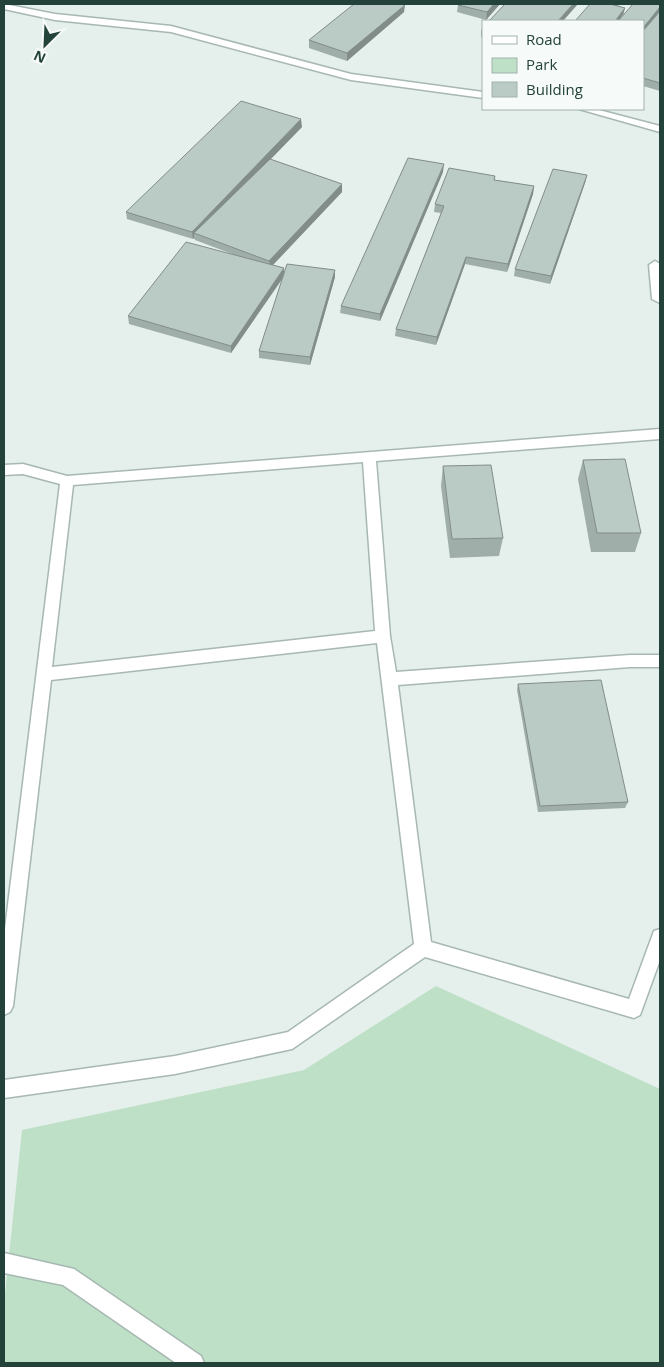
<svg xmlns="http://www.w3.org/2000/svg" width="664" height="1367" font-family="'Open Sans',sans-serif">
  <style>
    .green { fill: #bee0c7 }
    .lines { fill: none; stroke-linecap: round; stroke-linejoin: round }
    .minor-casing { stroke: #a7b8b2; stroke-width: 3 }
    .minor { fill: #fff; fill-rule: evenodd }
    .wall { fill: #a0aea9 }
    .shaded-wall { fill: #828d89 }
    .building { fill: #bacac4; stroke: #828d89 }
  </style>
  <rect width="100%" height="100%" fill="#e5efeb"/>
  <path class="green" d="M436,986L660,1089V1363H4V1304L22,1130L304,1070Z"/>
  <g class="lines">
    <g class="minor-casing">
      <path id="minor" d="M4,4L55,14L171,26L351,74L483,92V98L351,80L171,32L55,20L4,9Z
        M579,109H595L660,126V132Z
        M655,261L660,264V303L652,299L649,265Z
        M660,429V439L376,461L390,636L396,672L630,655H660V667H630L398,685L431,942L629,999L654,931L660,929V960L640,1015L634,1018L425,957L292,1049L175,1074L4,1098V1080L175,1056L288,1032L414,944L377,643L51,680L13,1006L10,1012L4,1015V937L60,484L23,474L4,475V465L23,464L67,476ZM363,462L375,631L52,667L73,485Z
        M4,1253L74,1269L201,1356L204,1363H176L63,1285L4,1273Z"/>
    </g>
    <use href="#minor" class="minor"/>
  </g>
  <path class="wall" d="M500,4L486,20L457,12L458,5Z
    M590,4H620L618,6L625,8L623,15L660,4V91L643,86V21Z
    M404,12L347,61L309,48V40Z
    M483,28V38L481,37V30Z
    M302,127L270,159L342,184V192L273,265L284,268V274L335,270V277L310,365L259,358V351L283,278L231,353L129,324L128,316L235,255L195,240L194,238L193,239L127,219L126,212Z
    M443,172L380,321L340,313L341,306Z
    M587,175L585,183L550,284L514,276L515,269Z
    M495,176V180L534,186L533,194L507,272L465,264L436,345L395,336L396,329L441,213L434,212L435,204Z
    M583,460L641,533L635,552H591L578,479Z
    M443,466L503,538L499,556L450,558L441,486Z
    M518,684L628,802L625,808L538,812L517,690Z"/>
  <path class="shaded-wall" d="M494,4H500L486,20L487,12Z
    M573,4H578L563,21H558Z
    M405,5L404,12L347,61V53Z
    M660,7V13L643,33V28Z
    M625,8L623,15L619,21H615Z
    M301,119L302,127L198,234L194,233V238L193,239L192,232Z
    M444,164L443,172L380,321V314Z
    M587,175L585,183L550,284L551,276Z
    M342,184V192L270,268L269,261Z
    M534,186L533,194L507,272L508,264Z
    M466,257L465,264L436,345L437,337Z
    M284,268V276L231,353V346Z
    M335,270V277L310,365V357Z"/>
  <path class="building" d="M354,4H402L405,5L347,53L309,40Z
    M459,4H494L487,12L458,5Z
    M505,4H573L558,21H489Z
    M590,4H610L625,8L615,21H575Z
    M633,4H660V7L643,28V21H618Z
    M660,11V83L643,78V31Z
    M241,101L301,119L192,232L126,212Z
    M408,158L444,164L380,314L341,306Z
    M270,159L342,184L269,261L194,233Z
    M449,168L495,176L494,180L534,186L508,264L466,257L437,337L396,329L444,206L435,204Z
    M553,169L587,175L551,276L515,269Z
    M186,242L284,268L231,346L128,316Z
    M287,264L335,270L310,357L259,351Z
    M625,459L641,533H597L583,460Z
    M491,465L503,538L452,539L443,466Z
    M601,680L628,802L540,806L518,684Z"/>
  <rect width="664" height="1367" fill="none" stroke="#23423a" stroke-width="10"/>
  <rect x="482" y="20" width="162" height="90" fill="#f6fbf9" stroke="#a2b1ad"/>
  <rect x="492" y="36" width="25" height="8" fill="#ffffff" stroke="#a2b1ad"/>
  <text x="526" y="45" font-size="15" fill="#23423a">Road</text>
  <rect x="492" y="58" width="25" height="15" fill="#bee0c7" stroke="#a2b1ad"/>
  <text x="526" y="70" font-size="15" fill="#23423a">Park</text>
  <rect x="492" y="82" width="25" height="15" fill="#bacac4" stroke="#a2b1ad"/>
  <text x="526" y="95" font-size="15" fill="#23423a">Building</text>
  <g transform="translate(45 45) rotate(204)" stroke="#f6fbf9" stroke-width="4" paint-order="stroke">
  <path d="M0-4L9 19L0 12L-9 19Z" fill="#23423a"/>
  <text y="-8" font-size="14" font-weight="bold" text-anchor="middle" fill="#23423a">N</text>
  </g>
</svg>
